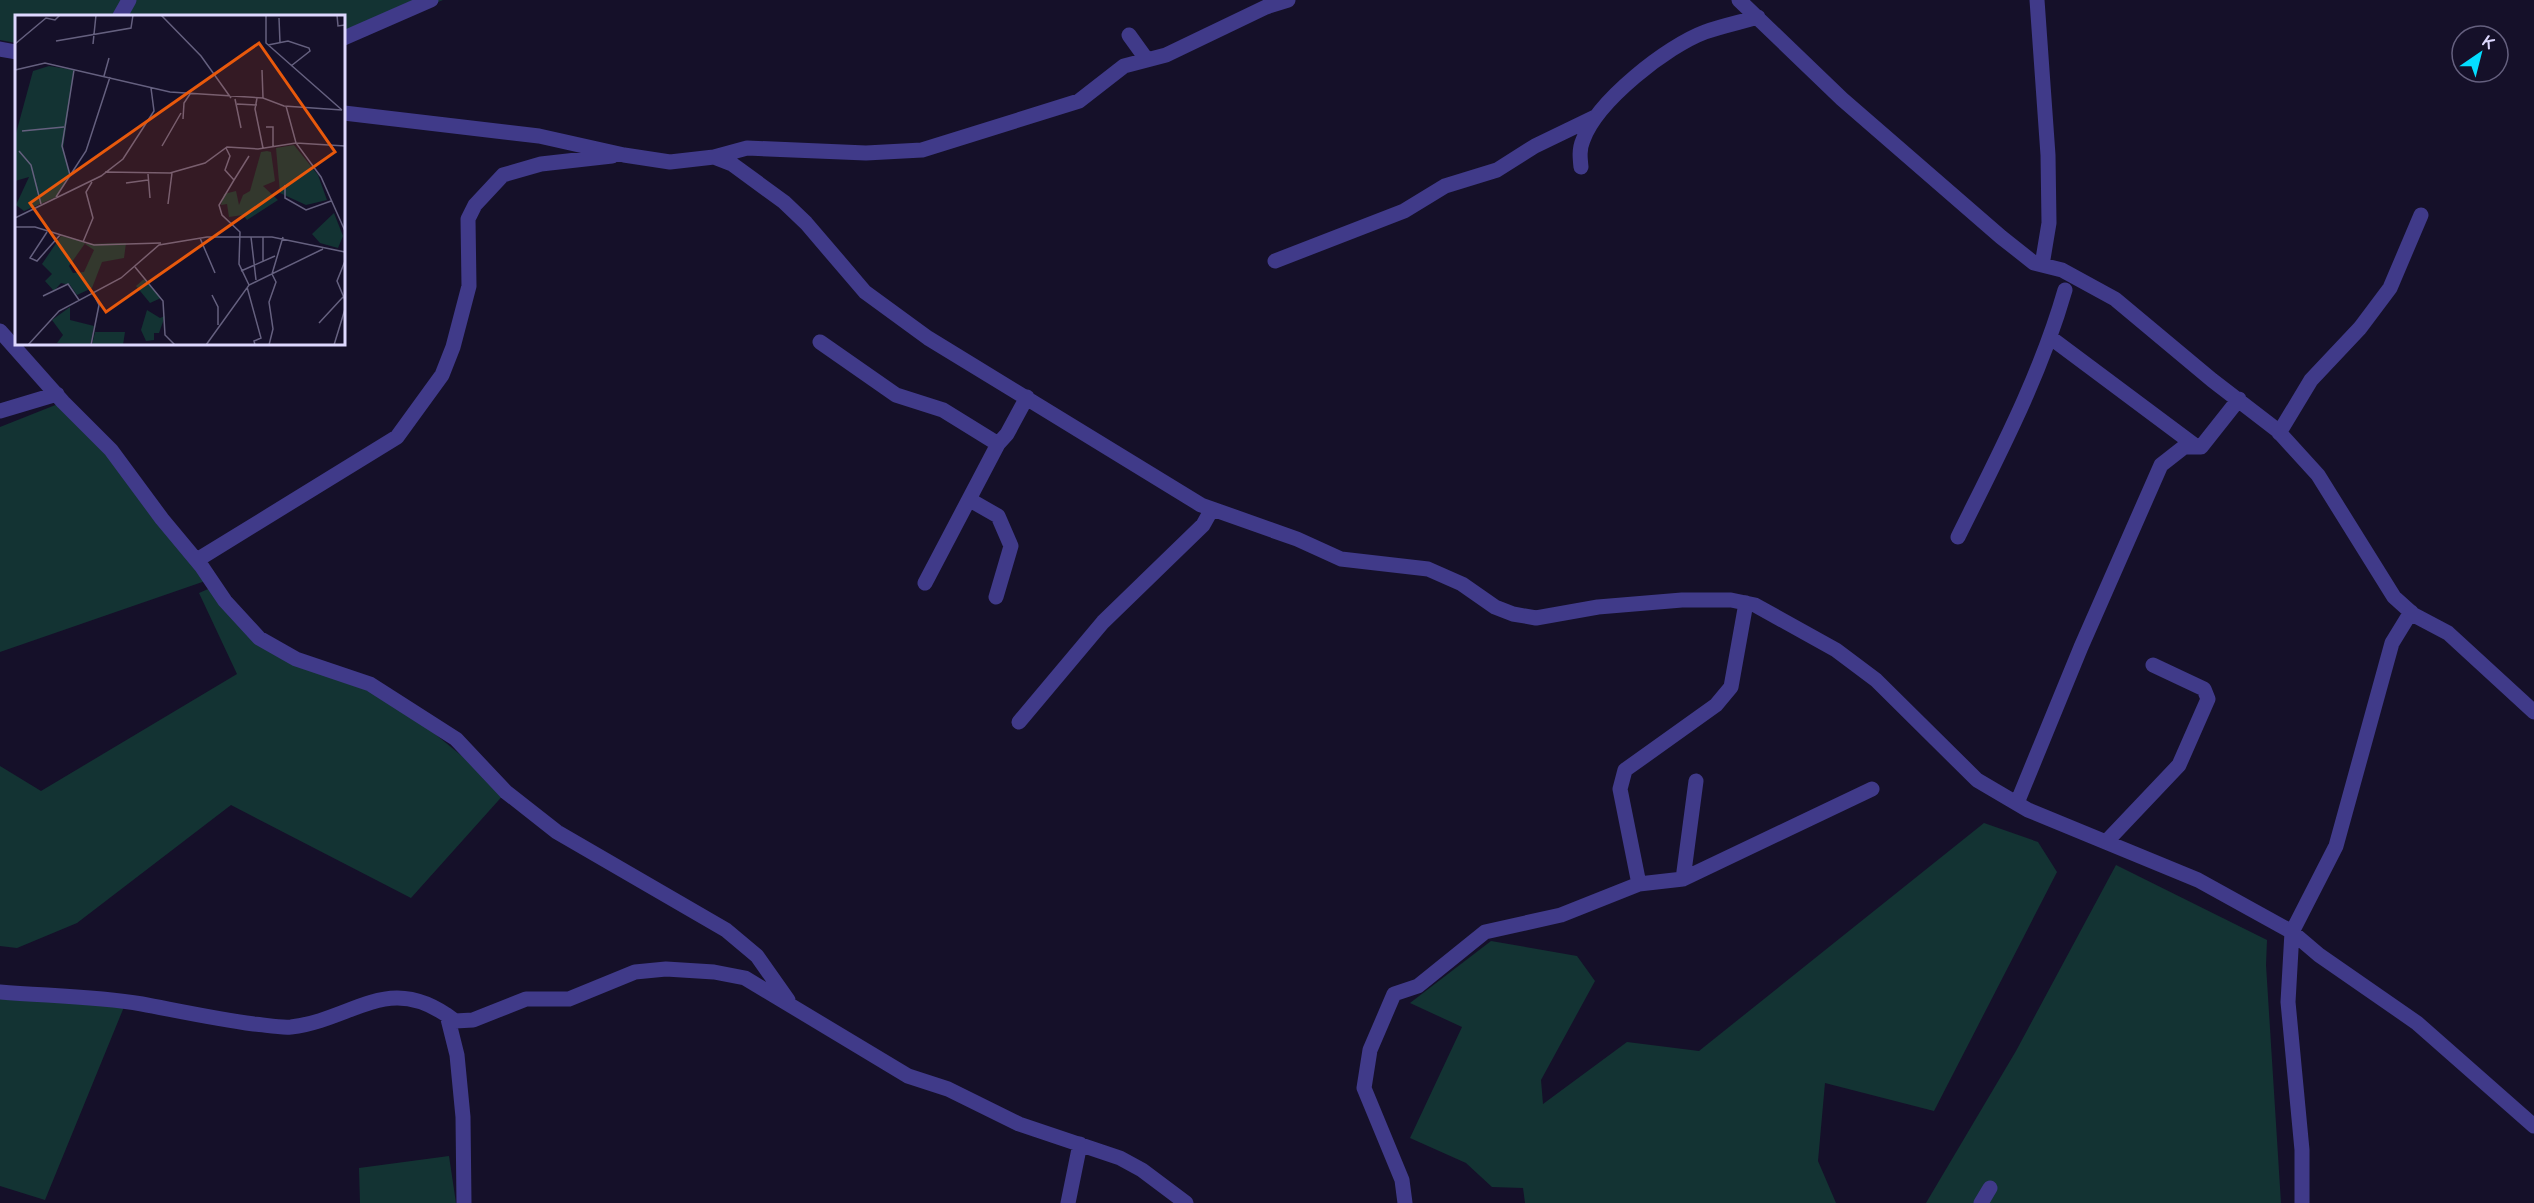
<svg xmlns="http://www.w3.org/2000/svg" width="2534" height="1203" font-family="'Varela Round',sans-serif">
  <style>
    .green { fill: #133333 }
    .lines { fill: none; stroke-linecap: round; stroke-linejoin: round }
    .minor { stroke: #403a89; stroke-width: 15 }
    .inset-road { fill: none; stroke: #65607f; stroke-width: 1.5 }
    .view { fill: #e8590c; fill-opacity: 0.15; stroke: #e8590c; stroke-width: 3 }
    .inset-edge { fill: none; stroke: #ded8ff; stroke-width: 3 }
  </style>
  <rect width="100%" height="100%" fill="#151029"/>
  <path class="green" d="M0,0H443L344,42V16H16V43L0,40Z
    M63,402L211,579L0,652V427Z
    M215,586L287,655L391,698L506,792L411,898L231,805L77,923L17,948L0,946V766L41,791L237,674L199,593Z
    M1984,823L2038,842L2057,872L1934,1111L1825,1083L1818,1161L1836,1203H1525L1523,1188L1492,1187L1466,1163L1410,1138L1462,1027L1410,1003L1491,941L1577,956L1595,981L1541,1080L1543,1104L1627,1042L1699,1051Z
    M2116,865L2267,940L2266,965L2281,1203H1926L2016,1051Z
    M0,992L126,1002L45,1200L0,1186Z
    M449,1156L456,1203H360L359,1168Z"/>
  <g class="lines">
    <path class="minor" d="M1739,0L1842,99L2001,237L2034,263L2062,270L2115,299L2212,380L2277,430L2318,475L2394,597L2414,615L2448,633L2534,712
      M2037,0L2048,155L2049,223L2042,265
      M120,16L129,0
      M1129,35L1147,60
      M344,38L431,0
      M0,49L16,52
      M344,113L539,136L624,155L670,162L714,157L747,148L866,153L922,150L1079,101L1124,66L1166,55L1266,7L1288,0
      M714,157L732,164L784,202L806,223L865,292L928,338L1201,505L1297,539L1341,559L1428,569L1462,584L1495,607L1513,614L1536,618L1598,607L1682,600H1731L1755,605L1836,650L1876,680L1977,780L2028,810L2198,880L2292,932L2319,955L2417,1023L2534,1126
      M1581,167C1580,158 1579,149 1583,140C1597,101 1667,46 1705,32C1722,26 1741,22 1758,17
      M1275,261L1404,211L1445,186L1497,170L1535,146L1595,117
      M0,331L63,402L111,450L162,519L202,567L225,601L259,638L296,659L370,684L456,739L506,792L557,832L726,930L757,956L788,1000
      M2051,338L2197,447
      M820,342L896,395L943,410L998,444
      M0,411L57,394
      M2279,433L2311,380L2360,328L2390,288L2421,215
      M970,500L998,516L1011,546L996,597
      M1958,537C1998,456 2040,377 2065,290
      M197,560L397,437L442,375L453,347L469,286L468,219L475,205L503,175L541,164L612,156
      M925,583L998,444L1007,434L1027,397
      M1019,722L1103,622L1203,525L1212,509
      M2017,803L2081,647L2161,465L2184,447H2201L2239,399
      M2106,842L2179,765L2208,699L2204,689L2153,665
      M1683,879L1696,781
      M1639,884L1683,879L1872,789
      M0,992C48,996 94,996 142,1004C179,1011 216,1019 254,1024C266,1025 280,1028 291,1027C356,1019 389,970 455,1021L473,1020L526,999H569L635,972L666,969L714,972L745,978L908,1076L948,1089L1019,1124L1120,1158L1142,1170L1186,1203
      M447,1015L457,1055L463,1117L464,1203
      M1068,1203L1080,1144
      M1405,1203L1402,1180L1364,1088L1370,1050L1394,994L1418,986L1485,932L1561,915L1639,884L1620,789L1625,770L1716,705L1731,687L1746,603
      M1981,1203L1990,1188
      M2302,1203V1150L2288,1002L2292,932L2336,846L2392,643L2411,612"/>
  </g>
  <g transform="translate(15 15)">
    <rect width="330" height="330" fill="#151029"/>
    <path d="M34,51L59,55L48,134L55,160L41,182L9,196L1,190L14,162L0,166V122L18,56ZM279,130L303,160L312,185L291,190L265,178L261,133ZM252,136L256,137L260,166L248,171L263,185L232,205L228,200L214,202L212,189L206,190L209,179L221,176L224,190L228,180L235,176L246,137ZM319,198L328,221L323,233L305,228L297,219ZM46,221L71,227L54,251L58,258L69,257L79,235L70,229L111,228L109,243L87,247L77,273L62,280L55,270L46,268L39,276L30,266L37,259L27,249ZM129,264L146,283L135,288L121,271ZM55,292V305L79,311L75,330L42,328L48,320L37,305ZM132,295L145,303L150,301L144,318H139V325L131,326L126,315ZM80,317H110L108,330H77Z" fill="#133333"/>
    <path class="inset-road" d="M146,0L186,41L216,83M251,0V28L327,95M322,0L323,11L330,10M264,3L265,28M41,26L116,13L118,0M0,29L31,3L40,5L45,0M78,29L81,0M253,30L273,26L294,33L295,36L276,51M0,55L30,48L155,77L248,83L269,91L327,95M247,55L248,83M89,61L94,43M242,83L240,94L248,133M220,84L226,113M222,89L242,90M271,91L281,128L306,162L330,216M168,104L169,88L175,79M251,112H258V131M7,116L49,112M147,131L166,98M211,133L215,141L210,155L219,165L204,190L207,200L225,217L224,249L234,270M4,136L16,150L26,189M90,157L155,158L190,148L212,132L243,134L281,128L330,131M133,159L135,183M55,160L47,131L59,55M219,165L234,141M111,168L133,165M270,170V183L291,195L316,186M41,182L71,136L95,62M153,189L157,158M0,203L86,161L108,144L139,96L136,73M0,212H20L79,230L146,228M32,217L15,243L22,246L45,220M236,222L241,265M248,222V247M185,223L200,258M68,227L78,203L71,177L77,167M330,246L322,266L330,285M120,252L148,286L150,320L160,330M226,256L260,241M232,272L246,323L239,326L240,330M197,280L203,292V310M28,281L53,269L64,285M304,308L328,282M13,330L44,296L106,263L144,230L192,222H257L330,237M76,330L84,290L78,278M191,330L234,270L308,234M254,330L258,314L254,287L261,267L257,259L268,222M319,330L330,294"/>
    <path class="view" d="M244,28L320,137L91,297L15,188Z"/>
    <rect width="330" height="330" class="inset-edge"/>
  </g>
  <g transform="translate(2480 54) rotate(35)"><circle r="28" fill="#151029" stroke="#65607f" stroke-width="1.5"/>
  <path d="M0-4.5L10 22L0 15L-10 22Z" fill="#04ddff"/>
  <text y="-9" font-size="16" font-weight="bold" text-anchor="middle" fill="#ded8ff">K</text>
  </g>
</svg>
